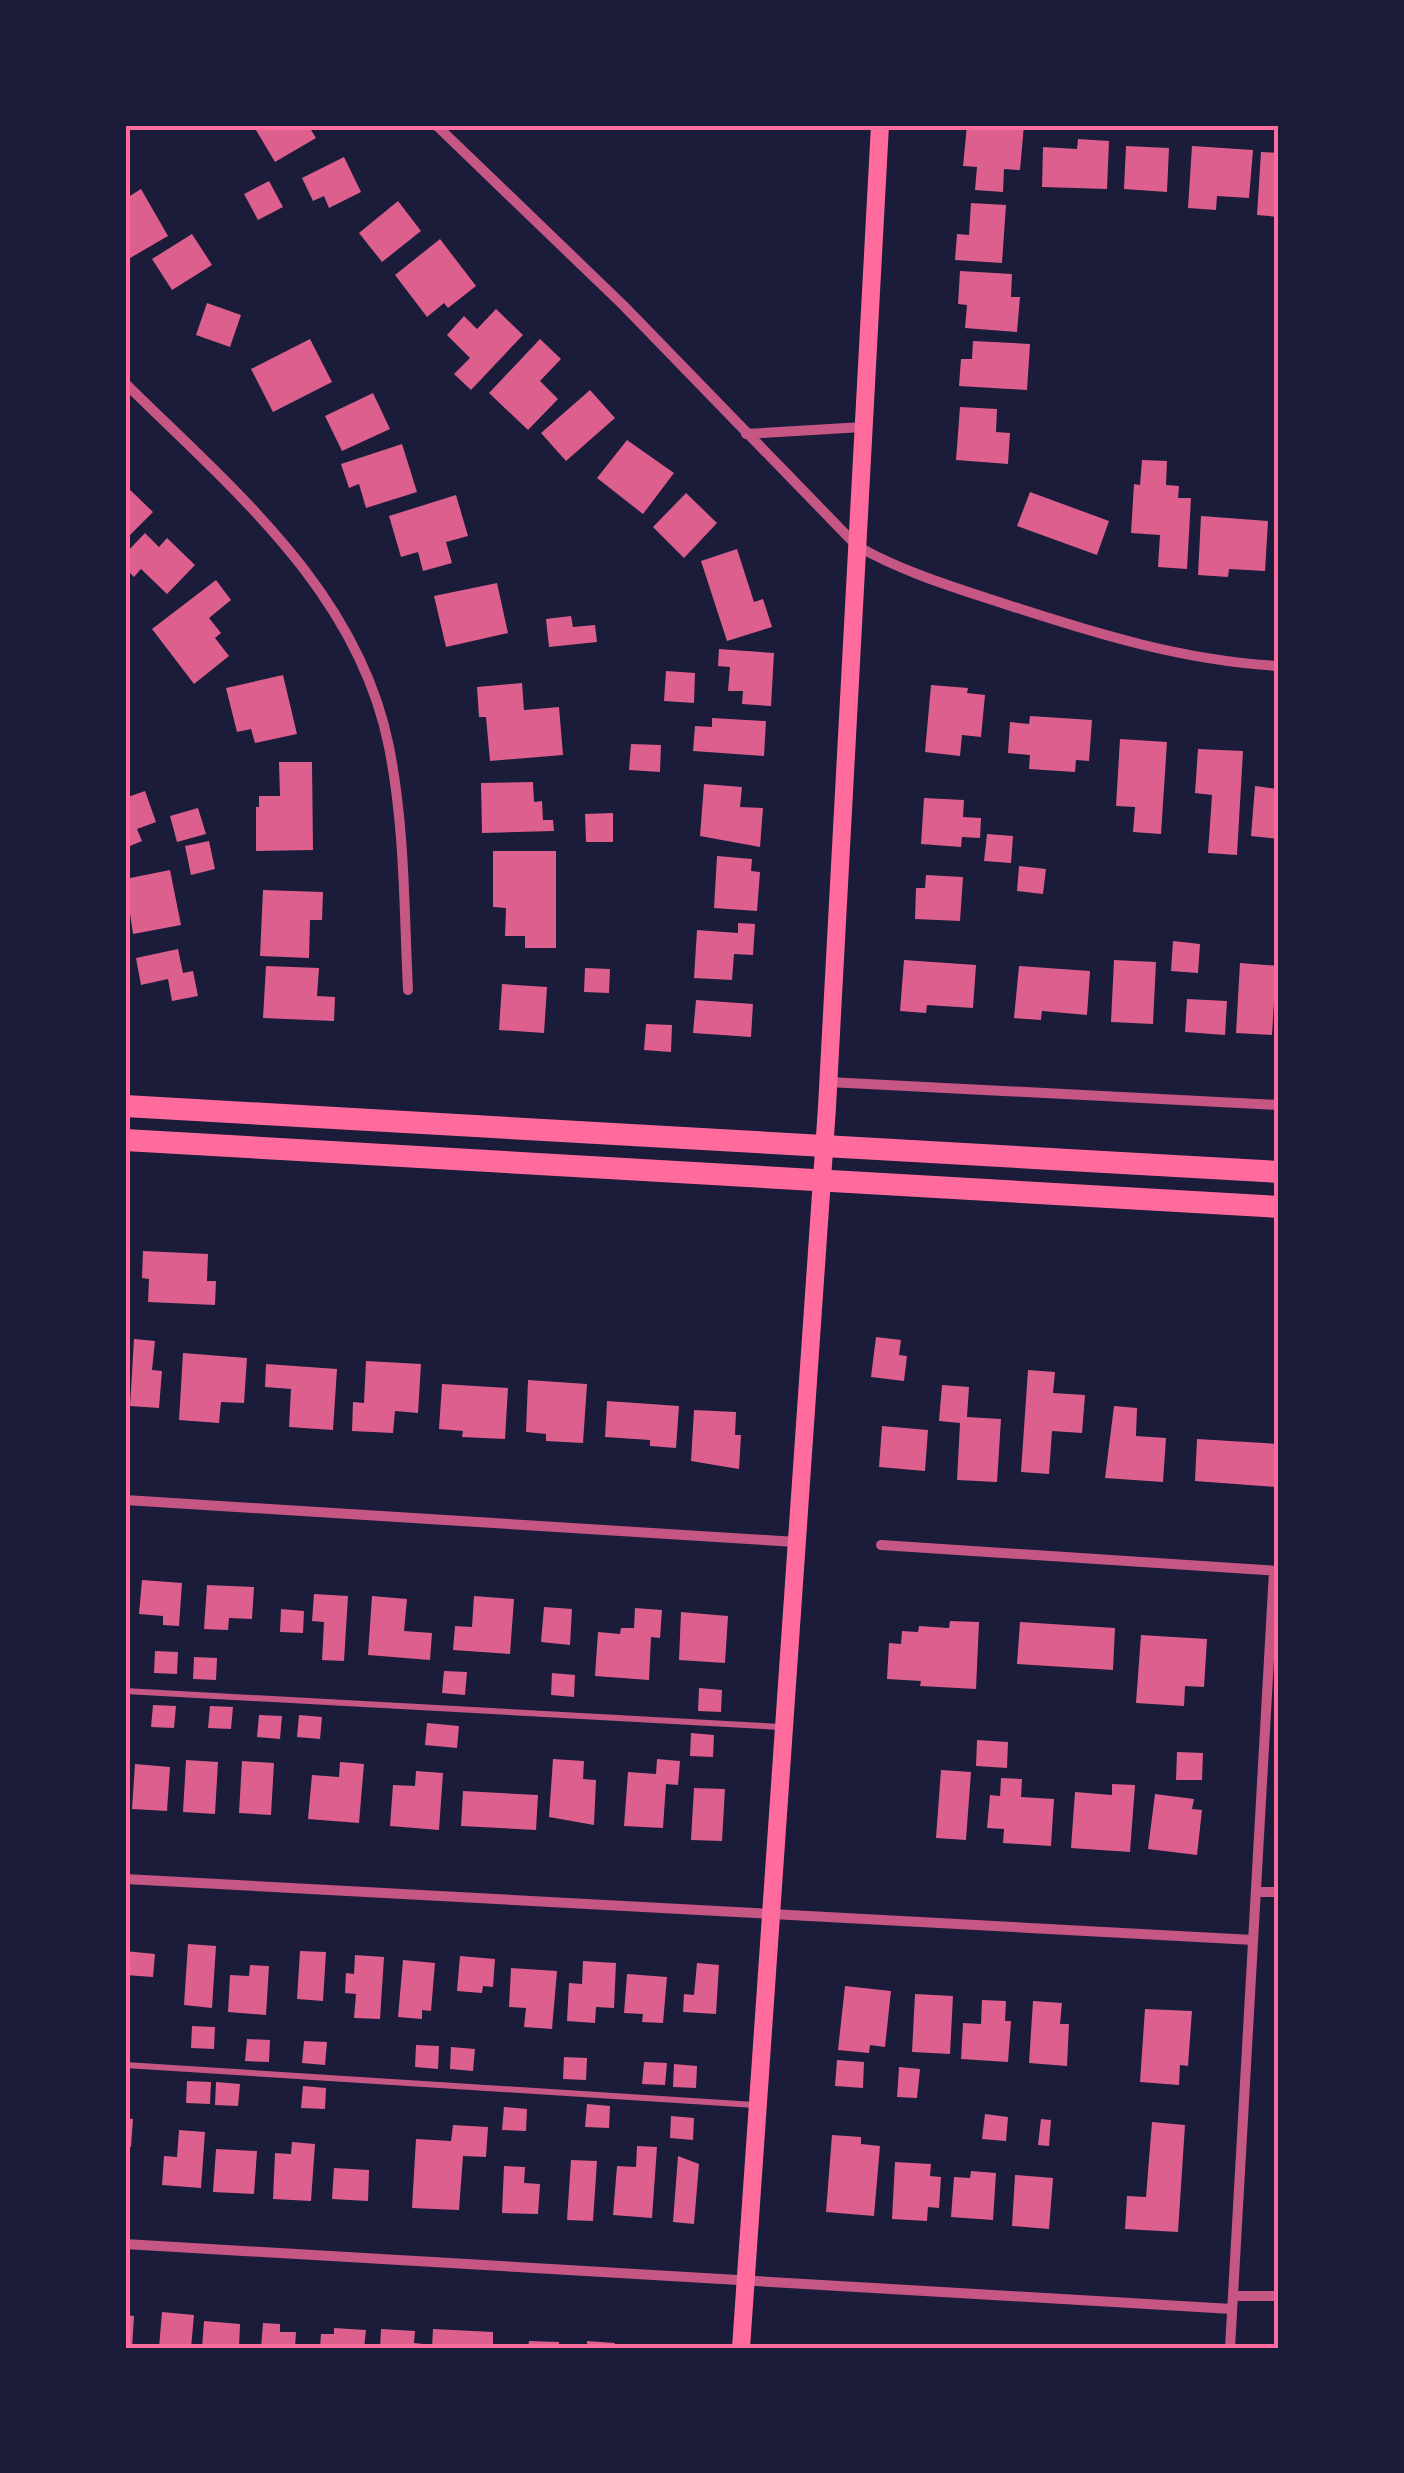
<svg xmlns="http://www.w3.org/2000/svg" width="1404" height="2473" font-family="Commissioner,sans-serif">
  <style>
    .building { fill: #dd5f8e }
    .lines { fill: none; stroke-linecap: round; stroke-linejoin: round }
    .service { stroke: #c65784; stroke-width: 6 }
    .minor { stroke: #c65784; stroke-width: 10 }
    .secondary { stroke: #ff6b9d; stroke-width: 18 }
    .motorway { stroke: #ff6b9d; stroke-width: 22 }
    .neatline { fill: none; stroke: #ff6b9d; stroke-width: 4 }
  </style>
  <rect width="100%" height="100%" fill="#1b1b3a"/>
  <path class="building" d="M253,125H308L316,138L275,162Z
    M967,125H1024L1020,170L1004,169L1003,192L975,190L977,167L963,166Z
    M1078,139L1109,141L1107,189L1042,187L1043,147L1077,149Z
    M1126,146L1169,148L1167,192L1124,189Z
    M1192,146L1253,150L1249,198L1217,196L1216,210L1188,208Z
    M1261,152L1279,153V217L1257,215Z
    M344,157L361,192L329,208L324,196L313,201L302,178Z
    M269,181L283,207L258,220L244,194Z
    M141,189L168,236L125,261V199Z
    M398,201L421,231L382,262L359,233Z
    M971,203L1006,205L1002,263L955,260L957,234L969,235Z
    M192,234L212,265L172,290L152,259Z
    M440,239L476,286L448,308L444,303L427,317L395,275Z
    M960,271L1012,274L1011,297H1020L1017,332L965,328L967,305L958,304Z
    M207,303L241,315L230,347L196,335Z
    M496,309L523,335L471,390L454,374L470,358L447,335L464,316L477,329Z
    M310,339L332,382L273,412L251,369Z
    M540,339L561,359L540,381L558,399L528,430L489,393Z
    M973,341L1030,344L1027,390L959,386L961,359H972Z
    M590,390L615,418L566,461L541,433Z
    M373,393L390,429L342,451L325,416Z
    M960,407L997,409L996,432L1010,433L1008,464L956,460Z
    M627,440L674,473L643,514L597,478Z
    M402,444L417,492L366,508L359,484L349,488L341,464Z
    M1142,460L1167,461L1166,485L1179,486L1178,498H1191L1187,569L1158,567L1160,535L1131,533L1134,484L1140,485Z
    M125,485L153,512L125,540Z
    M1030,492L1109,521L1097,555L1017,526Z
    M686,493L717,523L684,558L653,527Z
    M456,495L468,536L446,542L452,563L423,571L418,552L401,557L389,516Z
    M1201,516L1268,521L1265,571L1229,569L1228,577L1198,575Z
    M145,533L159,547L167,538L195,565L167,594L141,569L134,577L125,568V554Z
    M737,549L754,602L763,599L772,627L727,641L701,561Z
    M216,580L231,600L209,618L221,633L215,638L229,656L194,684L152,629Z
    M497,583L508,633L446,647L434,596Z
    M571,616L573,627L595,625L597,642L549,647L546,619Z
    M719,649L774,653L771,706L742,704L743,691H728L730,667L718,666Z
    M666,671L695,673L694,703L664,701Z
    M283,675L297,734L255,743L251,729L237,732L226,688Z
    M522,683L524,710L559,707L563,755L490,761L486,717H479L477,687Z
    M931,685L968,688L967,693L985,695L981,737L962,735L960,756L925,752Z
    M1030,716L1092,720L1089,761L1076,760L1075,772L1029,769L1030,755L1008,753L1010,722L1029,724Z
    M712,718L766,721L764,756L693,751L695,726L712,727Z
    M1120,739L1167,742L1161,834L1133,832L1135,807L1116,806Z
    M631,744L661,745L660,772L629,770Z
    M1198,749L1243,751L1237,855L1208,853L1212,795L1195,793Z
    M279,762H312L313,850L256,851V807H259V796H280Z
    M533,782L534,802L542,801L543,820H553L554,831L482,833L481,783Z
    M704,784L742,787L740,807L763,808L760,847L700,836Z
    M1255,786L1279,789V839L1251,836Z
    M145,791L156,822L137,829L142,841L125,848V798Z
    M924,798L964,800L963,817L981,818L980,838L962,837L961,847L921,844Z
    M198,808L206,834L177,842L170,816Z
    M613,813V842H586L585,814Z
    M987,834L1013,836L1011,863L984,861Z
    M209,841L215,869L191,875L185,846Z
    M493,851H556V948H525V936H505L506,908L493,907Z
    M717,856L752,859L751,871L760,872L757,911L714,908Z
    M1019,866L1046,869L1043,894L1017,891Z
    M170,870L181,925L133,934L125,879Z
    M926,875L963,877L960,921L915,919L916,888H925Z
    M263,890L323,892L322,920H310L309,958L260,956Z
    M738,923L755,924L753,955L734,954L732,980L694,978L697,930L738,933Z
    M1173,941L1200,944L1198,973L1171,971Z
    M178,949L183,973L193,971L198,996L172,1001L168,979L141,985L136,958Z
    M904,960L976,965L973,1008L927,1005L926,1013L900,1011Z
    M1114,960L1156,962L1153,1024L1111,1022Z
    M1240,963L1279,966V1001H1274L1272,1035L1236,1033Z
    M266,966L319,968L317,996L335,997L334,1021L263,1018Z
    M1019,966L1090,971L1087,1015L1042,1011L1041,1020L1014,1018Z
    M585,968L610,969L609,993L584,992Z
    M502,984L547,987L544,1033L499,1030Z
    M1187,999L1227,1001L1225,1035L1185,1032Z
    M696,1000L753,1004L751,1037L693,1033Z
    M646,1024L672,1025L671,1052L644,1050Z
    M143,1251L208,1254L207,1281H216L215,1305L148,1302L149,1279L142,1278Z
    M876,1337L901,1340L899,1355L907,1356L904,1381L871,1377Z
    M134,1339L155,1341L152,1370L162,1371L159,1408L130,1406Z
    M183,1353L247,1358L244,1403L221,1402L219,1423L179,1420Z
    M366,1361L421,1364L418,1413L395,1411L393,1433L352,1431L353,1402L364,1403Z
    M266,1364L337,1369L333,1430L289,1427L291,1389L265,1387Z
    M1028,1370L1055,1372L1053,1393L1085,1395L1082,1433L1052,1431L1049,1474L1021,1472Z
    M528,1380L587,1384L583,1443L546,1441V1434L526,1432Z
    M442,1384L508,1388L505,1439L462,1437L463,1431L439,1429Z
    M942,1385L969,1387L967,1417L1001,1419L997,1482L957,1480L960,1423L939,1421Z
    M607,1401L679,1406L676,1448L650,1446V1440L605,1437Z
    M1114,1406L1137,1408L1136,1436L1166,1438L1163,1482L1105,1478Z
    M694,1410L736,1412L735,1435H741L739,1469L691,1461Z
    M882,1426L928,1430L925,1471L879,1467Z
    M1197,1439L1279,1444L1276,1487L1195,1481Z
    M142,1580L182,1583L179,1626L163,1625V1616L139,1614Z
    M207,1585L254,1587L252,1619L229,1618L228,1630L204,1629Z
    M314,1594L348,1596L344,1661L322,1660L324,1622L312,1621Z
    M372,1596L407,1599L404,1631L432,1633L430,1660L368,1655Z
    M474,1596L514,1599L510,1654L453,1650L455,1626L472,1627Z
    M544,1607L572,1609L570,1645L541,1642Z
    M635,1608L662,1610L660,1638L651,1637L649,1680L595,1676L598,1632L620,1634L621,1628H634Z
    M281,1609L304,1611L303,1633L280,1632Z
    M681,1612L728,1616L725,1663L679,1660Z
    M950,1621L979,1622L976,1689L920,1686L921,1681L887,1679L889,1643L901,1644L902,1631L918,1632L919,1626L949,1628Z
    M1020,1622L1115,1628L1113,1670L1017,1664Z
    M1141,1635L1207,1639L1204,1687L1185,1686L1184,1706L1136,1703Z
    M155,1651L178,1652L177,1674L154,1673Z
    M194,1657L217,1658L216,1680L193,1679Z
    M444,1671L467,1672L465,1695L442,1693Z
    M552,1673L575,1675L574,1697L551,1695Z
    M699,1688L722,1690L721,1712L698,1711Z
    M153,1705L176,1706L174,1728L151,1727Z
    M210,1706L233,1707L231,1729L208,1728Z
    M259,1715L282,1716L280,1739L257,1737Z
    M299,1715L322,1717L320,1739L297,1737Z
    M427,1723L459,1726L457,1748L425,1745Z
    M691,1733L714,1735L713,1757L690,1756Z
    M977,1740L1008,1742L1007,1768L976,1766Z
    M1177,1752L1203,1753L1202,1780H1176Z
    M553,1759L584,1761L583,1779L596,1780L594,1825L549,1817Z
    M657,1759L680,1761L678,1785L666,1784L663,1828L624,1826L628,1772L656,1774Z
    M186,1760L218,1762L215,1814L183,1812Z
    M242,1761L274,1763L271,1815L239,1813Z
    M340,1762L364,1764L359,1823L308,1819L312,1775L339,1777Z
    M135,1764L170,1767L167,1811L132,1809Z
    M941,1770L971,1772L966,1840L936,1838Z
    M416,1771L443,1773L439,1830L390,1826L393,1785L415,1786Z
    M1001,1778L1022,1779L1021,1797L1054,1799L1051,1846L1003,1843L1004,1829L987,1828L990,1795L1000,1796Z
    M1112,1784L1135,1785L1130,1852L1071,1848L1075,1792L1112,1795Z
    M694,1788L725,1789L722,1841L691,1840Z
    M463,1791L538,1795L536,1830L461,1826Z
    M1155,1794L1194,1799L1192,1809L1202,1810L1197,1855L1148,1849Z
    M188,1944L216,1946L212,2008L184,2005Z
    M125,1951L155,1954L153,1977L125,1975Z
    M300,1951L326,1952L323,2001L297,1999Z
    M355,1955L384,1957L380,2019L354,2018L356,1994L345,1993L346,1973L354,1974Z
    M460,1956L495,1959L493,1987L483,1986L482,1993L457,1991Z
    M403,1960L435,1963L431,2011L422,2010V2019L398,2017Z
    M583,1961L616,1963L614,2008L596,2007L595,2023L567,2021L569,1983L582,1984Z
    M697,1963L719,1965L716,2014L683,2012L684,1994L694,1995Z
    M250,1965L269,1966L266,2015L228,2012L230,1975L249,1976Z
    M511,1968L557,1971L552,2029L524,2027L526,2008L509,2007Z
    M627,1974L667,1977L663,2023L642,2022L643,2014L624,2013Z
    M845,1986L891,1991L885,2047L870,2045L869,2053L838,2050Z
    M915,1994L953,1996L950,2054L912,2052Z
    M982,2000L1006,2001L1005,2021H1011L1008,2062L961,2059L963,2023L981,2024Z
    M1033,2001L1062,2003L1060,2024H1069L1067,2066L1029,2063Z
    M1145,2009L1192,2011L1188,2066L1180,2065L1179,2085L1140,2082Z
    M192,2026L215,2027L214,2049L191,2048Z
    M247,2039L270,2040L269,2062L245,2061Z
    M304,2041L327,2042L325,2065L302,2063Z
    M416,2045L439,2046L438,2069L415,2067Z
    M451,2047L475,2049L473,2071L450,2069Z
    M564,2057L587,2058L586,2080L563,2079Z
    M837,2060L864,2062L863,2088L835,2086Z
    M644,2062L667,2063L665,2085L642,2084Z
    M674,2064L697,2066L696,2088L673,2087Z
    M899,2067L920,2069L917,2098L897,2097Z
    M187,2081L211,2082L210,2104L186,2103Z
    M216,2082L240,2084L238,2106L215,2105Z
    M303,2086L326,2088L325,2109L301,2108Z
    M587,2104L610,2106L609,2128L585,2127Z
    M504,2107L527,2109L526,2131L502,2130Z
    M985,2114L1008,2117L1006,2141L982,2139Z
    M671,2116L694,2118L693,2140L670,2138Z
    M125,2118L133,2119L131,2147L125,2146Z
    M1041,2119L1051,2120L1049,2146L1038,2145Z
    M1152,2122L1185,2125L1178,2232L1125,2229L1127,2196L1146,2197Z
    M453,2125L488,2127L486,2157L463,2156L459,2210L412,2208L416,2139L451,2141Z
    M179,2130L205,2132L201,2188L162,2185L164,2156L177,2157Z
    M832,2135L861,2137V2144L880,2146L874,2216L826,2212Z
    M292,2142L315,2144L311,2201L273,2199L275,2153L291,2154Z
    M637,2146L657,2147L652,2218L613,2215L617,2166L636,2167Z
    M216,2149L257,2151L254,2194L213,2192Z
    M678,2156L699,2164L694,2224L673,2222Z
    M571,2160L597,2161L593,2221L567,2220Z
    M895,2162L931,2164L930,2176L941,2177L939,2208L928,2207L927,2221L892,2219Z
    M504,2166L525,2167L524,2183L540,2184L538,2214L502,2213Z
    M334,2168L369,2170L368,2201L332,2199Z
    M971,2171L996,2173L993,2220L951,2217L954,2177L970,2178Z
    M1015,2175L1053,2178L1049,2229L1012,2226Z
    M162,2312L194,2315L191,2348H159Z
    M125,2315L134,2316L132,2348H125Z
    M204,2321L240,2324L239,2348H202Z
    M263,2323L280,2324V2332H296L295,2348H261Z
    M334,2328L366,2330L364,2348H320L321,2334H334Z
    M381,2329L415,2331L414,2343L423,2344L422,2348H380Z
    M433,2329L493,2332V2348H432Z
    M529,2341L559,2342V2348H528Z
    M587,2341L615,2343L614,2348H587Z"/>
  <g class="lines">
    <path class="service" d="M125,1691L782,1727
      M125,2065L755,2105"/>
    <path class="minor" d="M436,125L623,305L857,546C905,573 956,588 1008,605C1097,634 1185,661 1279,666
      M125,383C232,489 358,591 389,747C405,827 404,910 408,990
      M746,434L863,427
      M828,1082L1279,1105
      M125,1500L796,1542
      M881,1545L1279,1571
      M125,1879L1253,1940
      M1256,1892H1279
      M125,2244L1232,2309
      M1233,2296H1279
      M1230,2348L1274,1571"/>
    <path class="secondary" d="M741,2348L827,1107L880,125"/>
    <path class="motorway" d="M125,1106L1279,1172
      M125,1140L1279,1207"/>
  </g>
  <rect width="1404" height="2473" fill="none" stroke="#1b1b3a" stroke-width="255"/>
  <rect x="128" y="128" width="1148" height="2218" class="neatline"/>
</svg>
